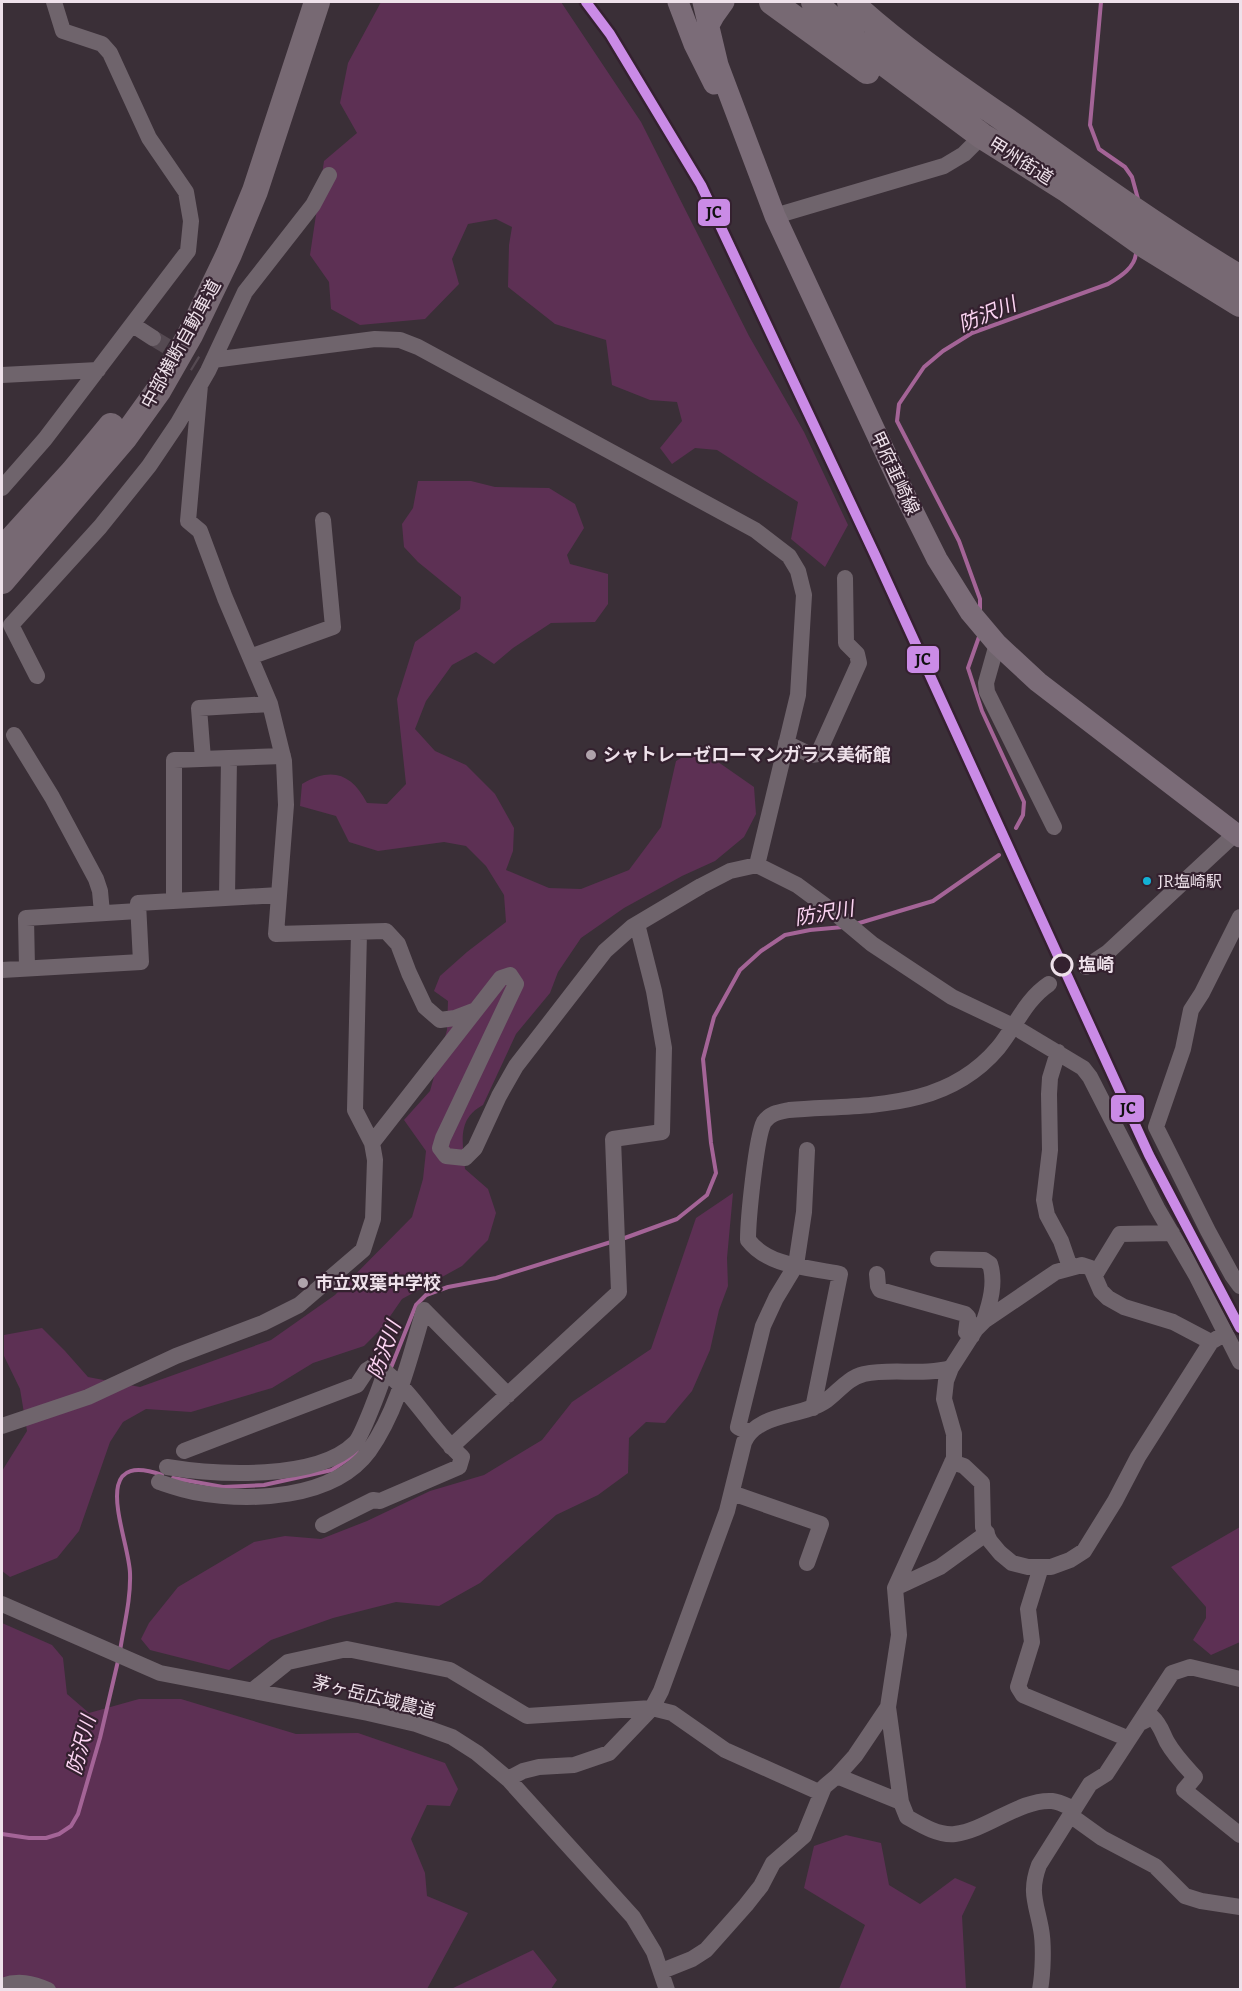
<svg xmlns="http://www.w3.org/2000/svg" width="1242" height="1991" font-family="Bitter,'Noto Sans JP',serif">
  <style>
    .green { fill: #5d3054 }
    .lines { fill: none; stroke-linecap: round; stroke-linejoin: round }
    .stream { stroke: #a46497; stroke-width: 4 }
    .minor-tunnel { stroke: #554a52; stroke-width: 16; stroke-dasharray: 16 8; stroke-linecap: butt }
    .minor { stroke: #6f646c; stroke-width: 16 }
    .major { stroke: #7b6c78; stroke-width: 21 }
    .highway { stroke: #776973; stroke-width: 26 }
    .rail-1-casing { stroke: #34212f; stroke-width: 15 }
    .rail-1 { stroke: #ca8be6; stroke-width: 10 }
    .poi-dot { fill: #afa3ab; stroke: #34212f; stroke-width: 2 }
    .bus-dot { fill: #13b2d5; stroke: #34212f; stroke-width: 2 }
    .stop-dot { fill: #34212f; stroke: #eee1ea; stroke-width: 3 }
    .labels { text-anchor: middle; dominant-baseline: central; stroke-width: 4.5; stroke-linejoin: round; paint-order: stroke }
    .bus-label { font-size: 16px; fill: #eee1ea; stroke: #34212f; text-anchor: start }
    .street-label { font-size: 18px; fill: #eee1ea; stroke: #34212f }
    .poi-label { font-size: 18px; font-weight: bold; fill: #eee1ea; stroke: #34212f; text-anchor: start }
    .stop-label { font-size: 18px; font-weight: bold; fill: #eee1ea; stroke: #34212f; text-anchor: start }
    .water-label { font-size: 20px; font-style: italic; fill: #fdd5f3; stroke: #34212f }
    .line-badge { stroke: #34212f; stroke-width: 2 }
    .pale-badge-label { font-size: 16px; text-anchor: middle; font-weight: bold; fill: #111 }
  </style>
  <rect width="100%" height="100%" fill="#3a2f37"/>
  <path class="green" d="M381,2H561L641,122L749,336L804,432L848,525L825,567L791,539L798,502L717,450L695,448L672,464L660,448L682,421L677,402L650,400L612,385L606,340L555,324L508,287L509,245L512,227L496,219L468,224L452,259L459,284L425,319L360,325L331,309L329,282L310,255L324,161L357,133L340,103L348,63Z
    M418,481H471L495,487L549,488L575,504L584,528L567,555L570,564L608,574V604L595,622L551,623L513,648L494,664L476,652L452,665L426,701L415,729L435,751L466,765L495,794L514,828L513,851L506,870L549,888L581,889L629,870L661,827L676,761L698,748L754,787L756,814L744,837L715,861L682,876L624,908L581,938L558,972L550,993L516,1034L483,1105C456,1119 463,1144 465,1169L488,1189L496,1213L488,1240L462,1266L402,1299L382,1328L364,1346L313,1363L272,1388L191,1412L146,1409L123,1422L110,1442L79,1531L57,1558L10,1577L2,1571V1471L27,1431L20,1389L4,1356V1335L42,1328L65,1351L88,1377L140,1387L271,1340L335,1295L412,1217L423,1179L426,1151L404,1120L430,1091L447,1030L448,1001L434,991L440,976L467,952L506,922L504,895L486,866L466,846L444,842L378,851L349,842L336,816L300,806L302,784C332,766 352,774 367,803L387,804L406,784L397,699L415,642L460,609L461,597L418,562L404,547L402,524L413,508Z
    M733,1193L727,1258L728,1286L719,1310L710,1350L692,1391L665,1423L646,1422L629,1438L628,1473L598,1495L556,1515L480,1583L439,1606L396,1602L333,1618L271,1640L229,1670L150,1650L141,1639L149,1623L178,1587L254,1542L285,1536L321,1539L367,1521L430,1491L484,1475L542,1440L572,1402L651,1349L696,1218Z
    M1240,1527V1642L1211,1655L1193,1640L1206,1618V1607L1171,1567Z
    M2,1623L52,1645L63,1658L67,1694L89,1713L139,1699H181L296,1734L358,1733L445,1763L458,1789L450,1806L427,1805L411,1839L425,1873L427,1896L468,1913L427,1989H2Z
    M846,1835L881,1843L889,1885L920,1904L955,1878L976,1887L962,1916L966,1989H839L865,1925L804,1888L814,1846Z
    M533,1950L557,1980L551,1989H451Z"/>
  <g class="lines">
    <path class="stream" d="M1101,2L1090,125L1099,149L1125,167L1132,177L1138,199
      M980,612V599L959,541L897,421L899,404L924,367L943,351L972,333L1108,284C1120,277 1136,267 1136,252
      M980,634L968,668L982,711L1024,802L1023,815L1016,828
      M856,924L933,901L999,855
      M622,1239L677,1219L707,1195L716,1173L711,1143L703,1059L714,1017L740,970L761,951L785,935L810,930L843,927
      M390,1370L416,1305L426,1295L448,1287L496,1278L611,1242
      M173,1478L223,1487L264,1485L332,1470L358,1452
      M120,1651C124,1625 131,1599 130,1573C129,1538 86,1448 162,1475
      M2,1834L29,1838H46L59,1834L71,1826L78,1814L100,1738L118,1661"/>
    <path class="minor-tunnel" d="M153,338L196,364"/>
    <path class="minor" d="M775,216L944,166L964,154L982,136
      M133,325L153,338
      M213,360L375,339L400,340L418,347L755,530L789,556L798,571L804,595L798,695L757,865
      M2,375L98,370
      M200,385L188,521L200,531L225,598L270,704L284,761L286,805L276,934L386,931L398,944L409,973L425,1007L440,1020L455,1018L476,1010
      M2,488L45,439L188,251L191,221L186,192L149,138L110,53L102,44L63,31L54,2
      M997,644L986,683L987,692L1054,827
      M250,657L333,627L323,520
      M37,676L11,625L100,527L149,466L178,423L208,371L245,292L313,205L329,175
      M14,735L52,797L96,879L100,891L102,913
      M786,743L811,755L818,754L859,663L857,654L846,643L845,578
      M203,759L199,708L270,704
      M227,898L229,758
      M174,901V760L283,756
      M1240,917L1202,993L1191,1010L1183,1049L1156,1127L1208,1231L1232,1275L1240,1286
      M1086,967L1107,953L1235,834
      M27,968L26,918L138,911
      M2,970L141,962L138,903L279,895
      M1058,1052L1050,1078L1049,1094L1050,1150L1044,1200L1047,1215L1061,1241L1070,1267
      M372,1143L501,978L510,975L516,984L443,1138L440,1148L446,1156L465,1158L475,1148L499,1096L516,1066L605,951L632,927L701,886L730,871L757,865L797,885L835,913L872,944L952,997L1013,1026L1083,1068L1090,1077L1157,1208L1196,1275L1240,1362
      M938,1259L984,1260L990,1264C996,1283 990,1303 984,1321
      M877,1274L878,1286L880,1290L965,1314L968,1317L966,1332L972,1336
      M1095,1275L1120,1234L1172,1233
      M813,1408L840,1274C808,1267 769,1267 748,1240C748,1220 756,1137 764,1122C770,1113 779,1112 789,1110C864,1104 944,1112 998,1048C1016,1026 1025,1000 1049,984
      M2,1426L88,1397L176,1356L263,1323L299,1305L363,1250L373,1219L375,1160L372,1143L355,1110L359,932
      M748,1432L738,1427L763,1326L776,1298L796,1265L804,1212L807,1150
      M451,1447L619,1292L613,1139L662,1132L664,1048L654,991L637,924
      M184,1451L357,1385L367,1370L375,1365C412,1387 430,1429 462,1457L459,1467L380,1501L373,1500L323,1525
      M952,1462L964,1466L982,1483L983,1527L990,1541L1000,1553L1012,1563L1028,1567H1051L1070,1560L1084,1551L1115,1501L1138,1457L1211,1342L1221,1336
      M167,1467C216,1475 317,1481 355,1443C362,1436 382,1383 385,1371
      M159,1482C171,1486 182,1490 194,1492C249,1502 333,1500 369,1451C398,1410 410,1357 424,1310L508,1395
      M732,1493L821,1524L807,1563
      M1041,1567L1028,1609L1032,1642L1018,1687L1023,1695L1129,1739
      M895,1588L940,1567L987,1533
      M2,1604L160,1673L368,1713L416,1724L452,1737L477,1753L508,1779L633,1917L654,1952L667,1990
      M253,1690L288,1662L347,1649L450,1670L527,1716L652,1708L672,1713L725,1750L821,1793
      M888,1707L901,1802
      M1140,1723L1152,1717C1161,1725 1162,1733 1167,1742C1175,1756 1185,1766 1195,1777L1184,1790L1240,1835
      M837,1776L901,1802L907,1817C921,1825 939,1836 955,1834C987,1830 1020,1799 1052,1801C1060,1802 1067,1806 1074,1809
      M508,1779L523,1771L539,1767L574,1765L609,1753L652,1708L661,1691L727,1511L744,1442C758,1412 802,1418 827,1400C840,1390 848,1378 864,1374C893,1368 923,1376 951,1368L976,1329L984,1321L1056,1272L1082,1265L1091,1268L1101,1291L1108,1298L1124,1307L1173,1322L1211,1342
      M1070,1815L1102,1838L1155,1866L1185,1896L1201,1901L1240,1907
      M662,1971L692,1959L706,1950L746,1905L761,1886L773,1863L804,1836L824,1787L837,1776L855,1756L888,1707L899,1635L895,1588L954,1458V1434L944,1399L946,1381L951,1368
      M2,1986C18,1980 32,1983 48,1990
      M1040,1990C1043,1973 1044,1945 1041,1929C1036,1902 1029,1892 1039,1865L1090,1784L1106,1774L1172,1673L1190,1667L1240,1679"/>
    <path class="major" d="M678,2L694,44L714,84
      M703,2L718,65L775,216L905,495L937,559L970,612L997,644L1038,682L1240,837
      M708,27L714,16L724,2"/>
    <path class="highway" d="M772,2L867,71
      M814,2L856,42L982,136L1066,189L1146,246L1240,304
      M850,2C901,49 959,88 1017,128C1090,180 1163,232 1240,278
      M2,550L73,472L111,426
      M2,581L125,437L158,391L190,335L229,254L255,191L317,2"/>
    <g class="rail-1-casing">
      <path id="rail-1" d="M586,2L610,34L701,185L875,555L1149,1155L1240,1328"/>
    </g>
    <use href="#rail-1" class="rail-1"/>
  </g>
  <g class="poi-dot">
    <circle cx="591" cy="755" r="6"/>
    <circle cx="303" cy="1283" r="6"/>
  </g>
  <circle class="bus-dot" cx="1147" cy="881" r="5"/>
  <circle class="stop-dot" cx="1062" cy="965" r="10"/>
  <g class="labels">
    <g class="bus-label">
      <text x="1158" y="881">JR塩崎駅</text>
    </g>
    <g class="street-label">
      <text transform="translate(1021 161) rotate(32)">甲州街道</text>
      <text transform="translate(181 344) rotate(-61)">中部横断自動車道</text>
      <text transform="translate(895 473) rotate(65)">甲府韮崎線</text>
      <text transform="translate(374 1697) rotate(14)">茅ヶ岳広域農道</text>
    </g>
    <g class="poi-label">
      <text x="603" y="755">シャトレーゼローマンガラス美術館</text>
      <text x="315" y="1283">市立双葉中学校</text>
    </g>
    <g class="stop-label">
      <text x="1078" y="965">塩崎</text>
    </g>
    <g class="water-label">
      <text transform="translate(987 314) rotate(-22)">防沢川</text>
      <text transform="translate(824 913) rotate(-10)">防沢川</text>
      <text transform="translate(384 1350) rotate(-70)">防沢川</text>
      <text transform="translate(81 1745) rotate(-75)">防沢川</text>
    </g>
  </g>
  <g class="line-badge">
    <rect x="697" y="198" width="34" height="29" rx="6" fill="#ca8be6"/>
    <rect x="906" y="645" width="34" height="29" rx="6" fill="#ca8be6"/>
    <rect x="1110" y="1094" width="35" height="29" rx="6" fill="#ca8be6"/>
  </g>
  <g class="pale-badge-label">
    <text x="714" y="218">JC</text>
    <text x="923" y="665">JC</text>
    <text x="1128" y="1114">JC</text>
  </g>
  <rect width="1242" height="1991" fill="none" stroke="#eee1ea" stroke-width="6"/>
</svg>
